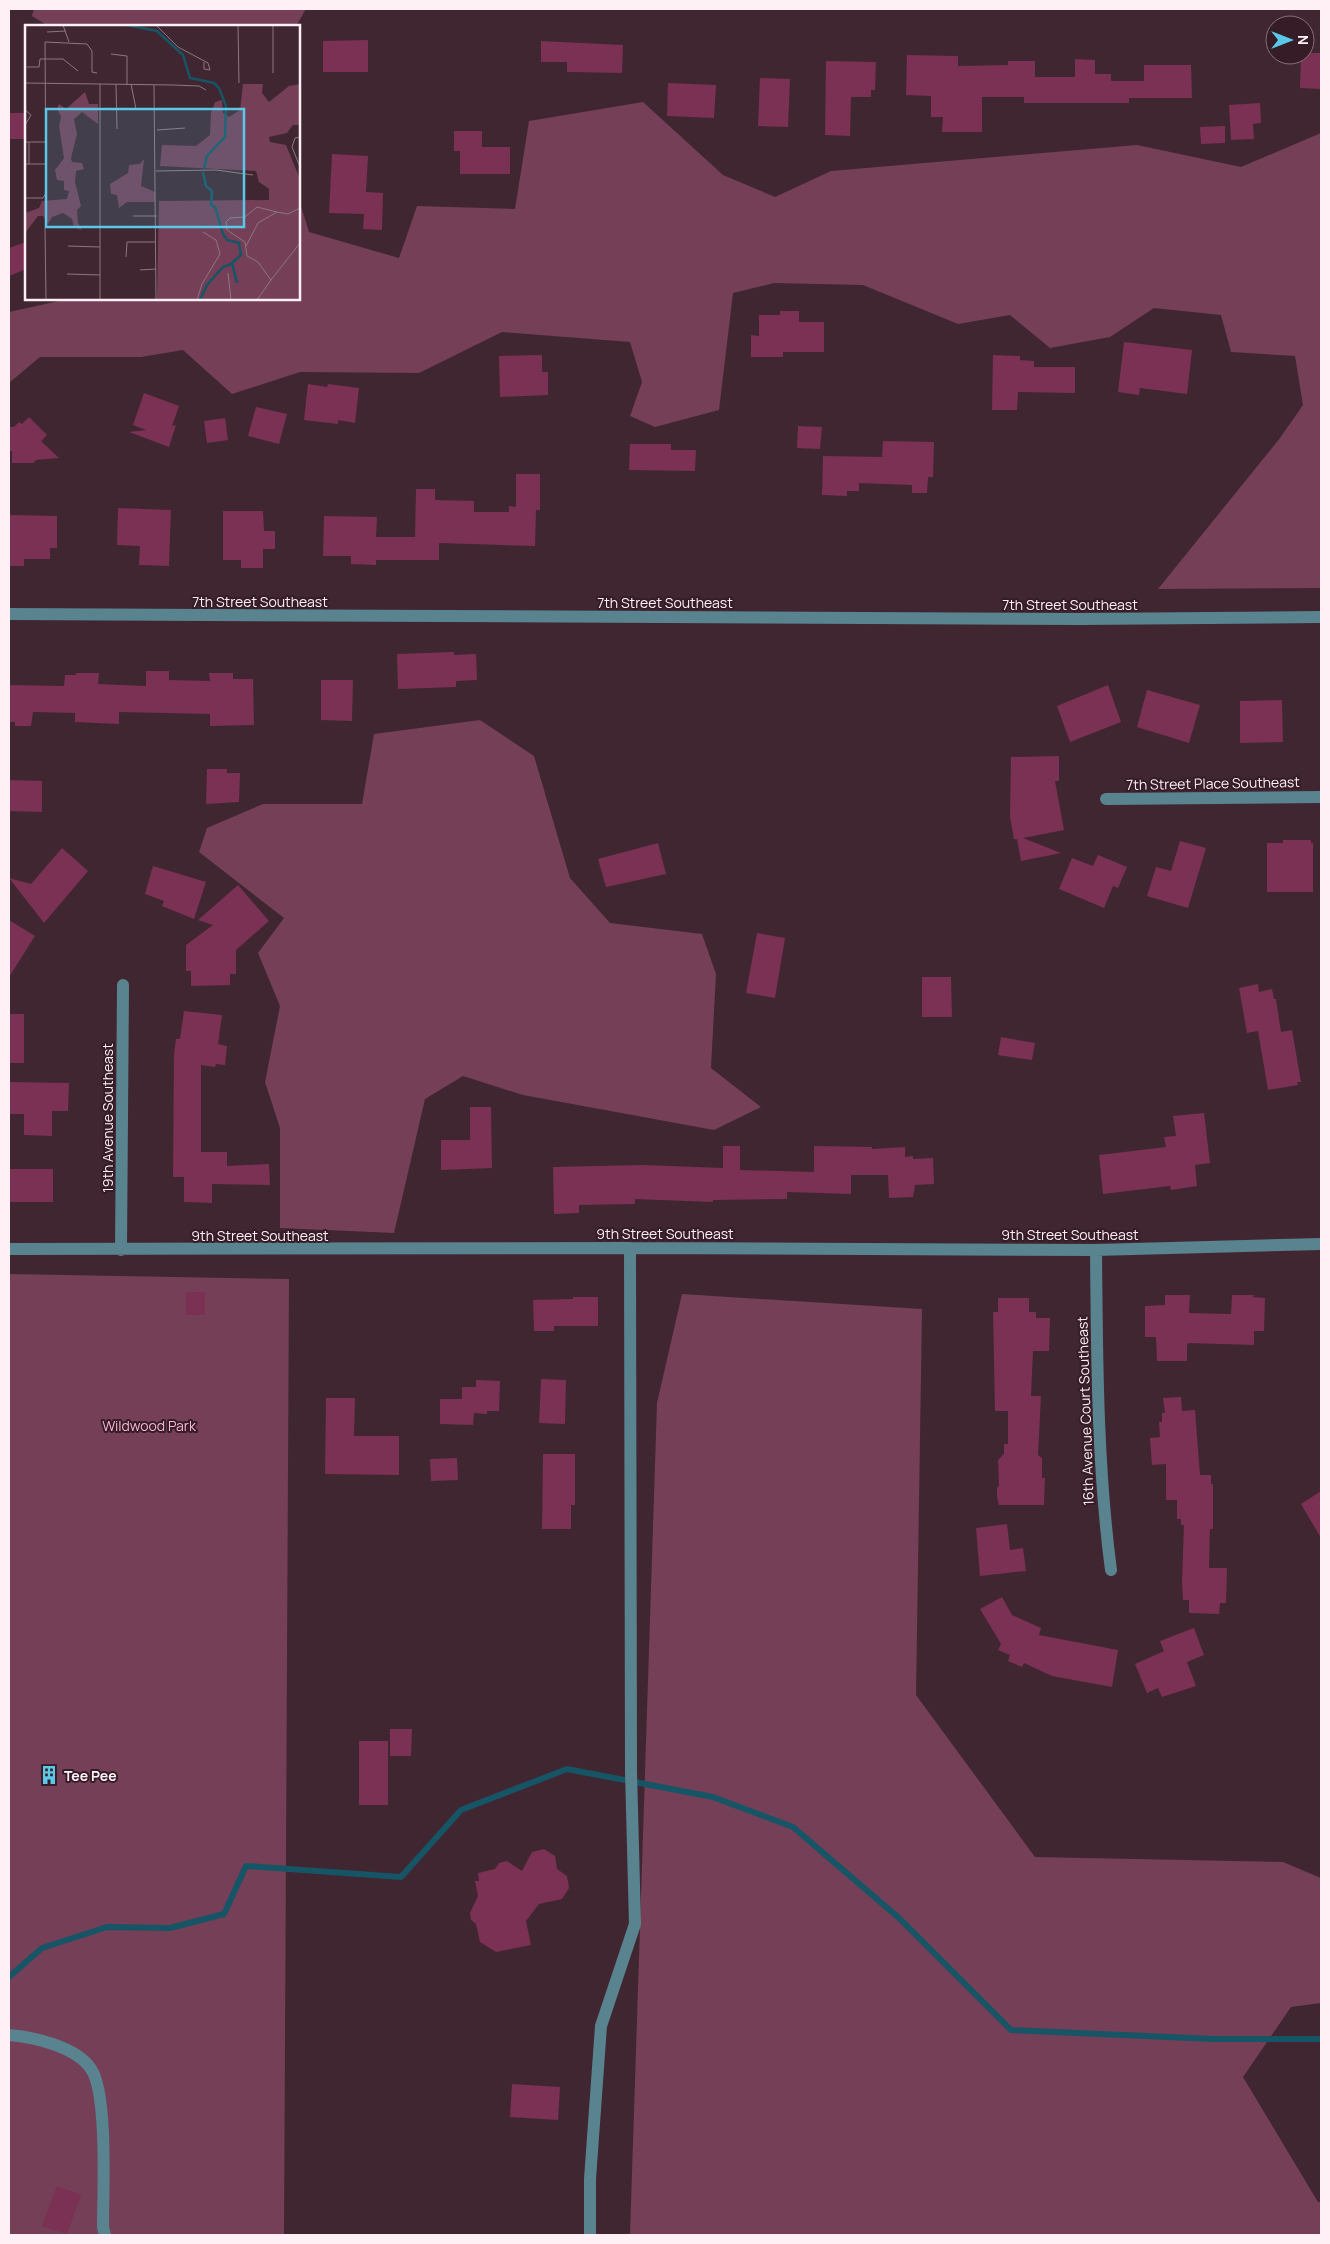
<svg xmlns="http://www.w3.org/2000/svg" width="1330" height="2244" font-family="Manrope,sans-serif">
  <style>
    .green { fill: #743f57 }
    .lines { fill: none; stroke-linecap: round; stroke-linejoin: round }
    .stream { stroke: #165565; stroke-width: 6 }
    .building { fill: #7a3154 }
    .minor { stroke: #59838f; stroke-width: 12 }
    .labels { text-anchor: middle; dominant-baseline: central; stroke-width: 4; stroke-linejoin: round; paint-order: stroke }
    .street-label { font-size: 14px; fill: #fff0f5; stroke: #351c27 }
    .park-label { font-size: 14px; fill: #fab7d2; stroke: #351c27 }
    .poi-label { font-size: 14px; font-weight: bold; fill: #fff0f5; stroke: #351c27; text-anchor: start }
    .inset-river { fill: none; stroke: #165565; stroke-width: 2.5 }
    .inset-road { fill: none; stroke: #8c777f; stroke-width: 1 }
    .view { fill: #5ac8e6; fill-opacity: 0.15; stroke: #5ac8e6; stroke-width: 2.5 }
    .inset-edge { fill: none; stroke: #fff0f5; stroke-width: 2.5 }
  </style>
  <rect width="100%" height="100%" fill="#402631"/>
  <path class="green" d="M34,9H306L296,26H48L32,16Z
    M643,102L723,175L775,197L831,171L1137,145L1241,167L1321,133V588L1158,589L1280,438L1303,405L1295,356L1231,352L1221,315L1154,308L1110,337L1050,348L1010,315L958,324L863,285L774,283L733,293L719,410L655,427L630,416L642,382L630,342L502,332L419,373L300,372L232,394L183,350L141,357H40L9,383V312L68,299H299V200L309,232L399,258L417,206L515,209L529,121Z
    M480,720L534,756L570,878L610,923L702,934L716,974L711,1068L761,1107L714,1130L523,1095L463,1076L425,1099L394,1233L280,1228V1128L265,1082L280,1006L258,953L284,918L199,852L207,828L263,804H362L374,734Z
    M9,1274L289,1279L284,2235H9Z
    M682,1294L922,1309L916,1695L1035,1857L1283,1862L1321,1878V2003L1291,2007L1243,2077L1318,2202H1321V2235H630L657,1403Z"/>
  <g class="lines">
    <path class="stream" d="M9,1977L42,1948L107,1927L170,1928L224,1914L246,1866L401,1877L461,1810L567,1769L713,1797L793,1827L899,1918L1011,2030L1213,2039H1321"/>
  </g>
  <path class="building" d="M368,40V72H323V41Z
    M541,41L623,45L622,73L567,72V62H541Z
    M1305,53H1321V89L1300,88L1301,55H1305Z
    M907,55L958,56V66L1008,65V61H1035V77H1075V59L1095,60V74H1111V81H1144V65H1191L1192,98H1129V103H1024V97H982V132H942L943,117H931V96L906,95Z
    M826,61L876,62L875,90H871V97H851L850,136L825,135Z
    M760,78L790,79L788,127L758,126Z
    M668,83L716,85L714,118L667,116Z
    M1260,103L1261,123L1253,124L1254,139L1231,140L1229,105Z
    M9,113H26V139H9Z
    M1225,126V143L1201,144L1200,127Z
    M454,131H482V147H510V174H460V151H454Z
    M332,154L368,156L366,192L383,193L382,230L363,229L364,214L329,213Z
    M26,242V269L9,276V248Z
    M780,311H799V322H824V352H783V357H751V335L759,336V315H780Z
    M1124,342L1192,350L1187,394L1140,388L1139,395L1118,392Z
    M542,355V372H548V395L500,397L499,356Z
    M993,355L1020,356V360L1034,361V367H1075V393L1018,392L1017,410H992Z
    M308,384L327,387L328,384L359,388L355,423L338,420V424L304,420Z
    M144,393L179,406L172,426L176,425L169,447L129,432L146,430L133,425Z
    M256,407L287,414L279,444L248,436Z
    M29,417L47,435L41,441L59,458L36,460L33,463H12V451H9V427H14L19,422L22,424Z
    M225,418L228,440L207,443L204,421Z
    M798,426L822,427L820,449L797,448Z
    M883,441L934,442L933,477H928L927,493H912V485L859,483V491H847V496L822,495L823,456L882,457Z
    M630,444H671V450H696L695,471L629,470Z
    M516,474H540V510H536L535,546L439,543V560H376V565L351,564V556H323L324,516L377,517L376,537H415L416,489H435V500L474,501V512H509V506L516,507Z
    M118,508L171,510L169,566L139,565L140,546L117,545Z
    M223,511H263L264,531H275V549H263V568H241V560H223Z
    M9,515L57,516V548H50V559H24V566H9Z
    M454,652V655L476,654L477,680L456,681V687L398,689L397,654Z
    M146,671H169V680L210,681L209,673H233V679H253L254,725L210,726V714L119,712V724L75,722V713L33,712L31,726H15V722H9V685L64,686L65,675H76V673H99L98,684L146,686Z
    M321,680H353L352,721L321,720Z
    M1108,685L1121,722L1070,742L1057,706Z
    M1147,690L1200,705L1189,743L1137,727Z
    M1282,700L1283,742L1240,743V701Z
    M1059,756V781H1055L1064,830L1023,838L1061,853L1021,861L1017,839H1014L1010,817L1011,757Z
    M207,769H227V773H240L239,802L206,804Z
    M9,780L42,781V812L9,811Z
    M1283,840H1311V843H1313V892H1267V843H1283Z
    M1180,841L1206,848L1188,908L1147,896L1156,867L1171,871Z
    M658,843L666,874L606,887L598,859Z
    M62,848L88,871L44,923L9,878L31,884Z
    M1098,855L1127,867L1118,888L1113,886L1104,908L1059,889L1072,858L1093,866Z
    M153,866L206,882L194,919L162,906L164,901L145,894Z
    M238,885L269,921L236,950V974H230V985L191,986V971H186V945L213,925L198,920Z
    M9,920L35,936L9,977Z
    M757,933L785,938L775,998L746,993Z
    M922,977H951L952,1017H922Z
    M1258,984L1259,992L1272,989L1274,999H1276L1281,1032L1292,1030L1301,1082H1297L1298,1085L1268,1090L1258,1031L1247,1033L1239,988Z
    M184,1011L222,1015L218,1044L227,1046L225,1065L216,1064L215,1067L201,1065V1152H227V1166L269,1164L270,1185L212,1184V1203L184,1202V1177H173L174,1054L176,1039H180Z
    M9,1014H24V1063H9Z
    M1001,1037L1035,1043L1032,1060L998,1055Z
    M9,1082L69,1083L68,1111H52V1136L24,1135V1114H9Z
    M470,1107H491L492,1168L441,1170V1140H470Z
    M1204,1113L1210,1163L1195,1165L1197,1186L1171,1190L1170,1186L1103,1194L1099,1155L1166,1147L1164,1137L1176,1136L1173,1116Z
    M723,1146H740V1170L814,1172V1146L872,1147V1149L905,1147V1157L913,1156V1159L933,1158L934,1184L915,1185L913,1197L889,1198L888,1175H851V1194L787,1192V1199L713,1200V1202L635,1199V1204L579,1205V1213L554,1214L553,1167L644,1165L723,1168Z
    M9,1169H53V1202H9Z
    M186,1292H205V1315H186Z
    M1165,1295H1190L1189,1313L1231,1314L1232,1295H1254L1253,1297L1265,1298L1264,1331H1254V1345L1189,1343L1187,1345V1361H1157L1156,1337H1145V1306L1165,1305Z
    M573,1297H598V1326H554V1331H534L533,1300L573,1299Z
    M998,1298H1029V1312H1036V1318H1050L1049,1351H1033L1031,1396H1041L1038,1455L1042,1458V1478H1045L1044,1505H999L997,1497V1488L999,1486L998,1460L1004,1454V1444H1008V1411H995L993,1312H998Z
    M541,1379L566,1380L565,1424L539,1423Z
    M476,1380L500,1381L499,1411H487V1414L474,1413L473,1425L440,1424V1399H462V1387H476Z
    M1181,1397L1182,1411L1195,1410L1200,1475H1211V1484H1213V1529H1210L1209,1568H1227L1226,1603H1220L1219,1614L1189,1613V1600H1183L1182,1582L1184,1525H1181V1519H1177V1500H1166V1464L1152,1465L1150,1438L1160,1437L1159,1422H1162V1413H1165L1163,1398Z
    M326,1398H355L354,1436H399V1475L325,1474Z
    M543,1454H575V1505H571V1529H542Z
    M457,1458L458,1480L431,1481L430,1459Z
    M1321,1491V1538L1301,1504Z
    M1007,1524L1010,1550L1023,1548L1026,1571L980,1576L976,1528Z
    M1002,1597L1012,1615L1041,1628L1039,1635L1118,1650L1112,1687L1052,1676L1024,1663L1022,1667L1008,1661L1010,1655L998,1650L1001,1644L980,1609Z
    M1194,1628L1204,1655L1187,1662L1196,1686L1162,1697L1158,1688L1147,1693L1135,1664L1164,1651L1160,1641Z
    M390,1729H412L411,1756H390Z
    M359,1741H388V1805H359Z
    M40 1774a9 9 0 1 1 18 0a9 9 0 1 1-18 0Z
    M544,1849L555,1856L557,1869L567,1876L569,1888L562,1899L539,1904L526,1921L531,1945L496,1952L480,1942L476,1924L471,1920L470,1913L478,1896L475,1881H479L478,1873L495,1869L499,1863L507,1861L522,1871L532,1852Z
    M512,2084L560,2087L558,2120L510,2117Z
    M57,2186L81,2195L67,2234L42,2226Z"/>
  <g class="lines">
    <path class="minor" d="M9,614L1081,619L1321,617
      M1106,799L1321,797
      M9,1249L630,1248L1096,1250L1321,1244
      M121,1250L123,985
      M1096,1250C1097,1357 1097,1464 1111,1570
      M9,2035C34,2037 77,2047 91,2069C108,2093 103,2194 103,2227L105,2235
      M590,2235V2179L601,2026L635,1924L631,1771L630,1248"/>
  </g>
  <defs>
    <g id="building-bare" transform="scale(1.5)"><path d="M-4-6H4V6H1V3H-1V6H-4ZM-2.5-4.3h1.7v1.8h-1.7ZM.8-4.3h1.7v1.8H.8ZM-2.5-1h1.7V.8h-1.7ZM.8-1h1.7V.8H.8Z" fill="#5ac8e6" stroke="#351c27" stroke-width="2.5" paint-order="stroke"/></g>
  </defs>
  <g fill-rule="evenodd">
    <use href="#building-bare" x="49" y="1775"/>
  </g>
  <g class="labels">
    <g class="street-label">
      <text x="260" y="601">7th Street Southeast</text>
      <text x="665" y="602">7th Street Southeast</text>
      <text x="1070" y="604">7th Street Southeast</text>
      <text transform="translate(1213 783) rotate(-1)">7th Street Place Southeast</text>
      <text transform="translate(107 1118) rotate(-90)">19th Avenue Southeast</text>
      <text x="665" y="1233">9th Street Southeast</text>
      <text x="1070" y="1234">9th Street Southeast</text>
      <text x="260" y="1235">9th Street Southeast</text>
      <text transform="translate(1085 1411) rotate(-92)">16th Avenue Court Southeast</text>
    </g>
    <g class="park-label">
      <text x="149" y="1425">Wildwood Park</text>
    </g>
    <g class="poi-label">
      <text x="64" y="1775">Tee Pee</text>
    </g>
  </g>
  <g transform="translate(25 25)">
    <rect width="275" height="275" fill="#402631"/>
    <path d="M218,59H238L237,68L244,77L264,61L275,59V100H268L262,108L244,112L245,117L261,120L275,154V275H132L134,176L244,175V164L234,157L231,146L135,141L137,120L171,121L185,110L186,88L190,77L197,75L198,88L204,92L215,85ZM60,67L64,79H73V99L57,87L49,94L52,109L46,133L47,137L57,138L59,144L51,146L50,157L56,181L52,185L53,198L57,205L49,202L47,194L38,188L27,192L23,199L18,191H13L0,208V188L14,183L17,176L42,174L44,166L39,165V156L32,155L30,145L39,133L34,101L36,92L32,83L34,79L41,84ZM119,134L116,161L130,167V177H102L94,183L92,170L86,169L85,159L103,148L104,140L115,139Z" fill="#743f57"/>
    <path class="inset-river" d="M102,0L132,6L158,30L165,53L189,58L194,63L201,81L200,112L182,131L179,144M178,147L181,161L187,166L186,180L190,182L198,209L202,215L214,218L216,230L207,238L212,258M175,275L182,260L198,242L206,239"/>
    <path class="inset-road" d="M38,0L44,17M131,0L153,22L183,38L185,45L179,44V37M213,0L214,58M22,7L41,6M86,29L102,31V59M2,42H14L15,34H38L53,46M248,48V0M0,58L148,60L174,61L181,65M75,59V275M91,59L92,104M106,59L111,84M129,60L131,275M0,85L6,90L0,100M132,105L160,103M275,112L270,113L267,122L275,142M0,117H21M4,117V139M0,139H21M131,146L191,145L228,150M0,173H18L21,168L20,17L62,19L67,26V47L72,48M108,191H132M20,203L21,275M43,221L75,222M221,221L233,198L252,187L263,189L275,183M101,232L102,217H131M115,245L131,244M203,248L206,275M42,249L75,250M246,255L275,218M172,275L177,259L195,229L191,215L178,207M232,275L246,255L233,237L222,231L220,217L202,205L201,197L205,193L220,192L232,182L252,187"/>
    <path class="view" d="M21,84H219V202H21Z"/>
    <rect width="275" height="275" class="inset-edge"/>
  </g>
  <rect width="1330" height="2244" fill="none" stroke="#fff0f5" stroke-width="20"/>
  <g transform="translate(1290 40) rotate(90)"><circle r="24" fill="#351c27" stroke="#867179"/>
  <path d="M0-4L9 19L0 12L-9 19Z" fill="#5ac8e6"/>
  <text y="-8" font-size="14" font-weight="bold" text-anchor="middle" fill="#fff0f5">N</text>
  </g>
</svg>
